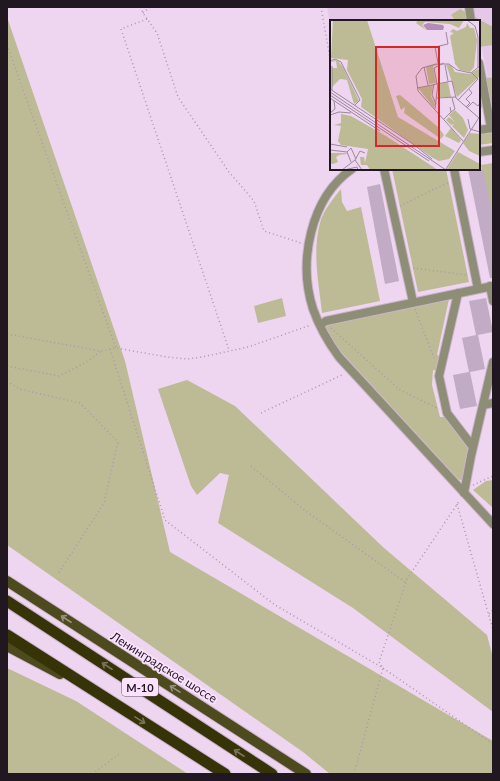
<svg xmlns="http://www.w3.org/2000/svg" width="500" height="781" font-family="Lato,sans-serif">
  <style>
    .built { fill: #e5c7e7 }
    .green { fill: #bdbb95 }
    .building { fill: #c2abc4 }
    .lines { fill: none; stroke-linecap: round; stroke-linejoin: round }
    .minor-casing { stroke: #c9b3cb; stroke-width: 10 }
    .major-casing { stroke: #c9b3cb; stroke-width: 12 }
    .highway-casing { stroke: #c9b3cb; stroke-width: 13 }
    .path { stroke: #ab97ac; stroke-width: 1.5; stroke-dasharray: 1 3; stroke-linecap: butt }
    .minor { stroke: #8e8d75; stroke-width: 8 }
    .major { stroke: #4d4a1d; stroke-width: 10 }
    .highway { stroke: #363307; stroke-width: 11 }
    .oneway { stroke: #9c8e82 }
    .oneway2 { stroke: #7b705d }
    .labels { text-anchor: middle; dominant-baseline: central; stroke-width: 3.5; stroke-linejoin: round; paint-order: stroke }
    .shield { fill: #fce2fe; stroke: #625463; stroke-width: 1 }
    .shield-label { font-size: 11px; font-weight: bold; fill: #201721 }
    .street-label { font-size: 12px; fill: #201721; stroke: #fce2fe }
    .inset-road { fill: none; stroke: #9c899d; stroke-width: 1 }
    .view { fill: #d62828; fill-opacity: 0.15; stroke: #d62828; stroke-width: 2 }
    .inset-edge { fill: none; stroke: #201721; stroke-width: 2 }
  </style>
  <rect width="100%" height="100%" fill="#eed5f0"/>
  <path class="built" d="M327,7H463L465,21H331V29Z
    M473,7H493V102L479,35V21H476Z"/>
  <path class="green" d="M460,9L493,27V45L479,47V21H456L451,15Z
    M7,17L125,361L170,552L493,741V774H330L303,752L7,545Z
    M479,77L493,78V105L479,108Z
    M493,133V143L479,145V134Z
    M493,163V225L481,165Z
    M392,169H446L469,282L418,292Z
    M341,189L342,202L347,211L361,207L380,301L322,313C319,284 312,252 320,223C323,211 333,199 341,189Z
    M282,298L286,316L258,323L254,306Z
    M449,299L437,355L441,356L438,371L433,370L432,385L440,417H447L468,448L463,481L458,479L343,354L329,335L326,327L329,323Z
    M187,380L235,406L384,548L487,635L493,658V712L353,608L218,523L229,475L220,473L197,495L191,486L158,389Z
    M493,480V508L473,490L486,481Z
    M7,668L76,701L188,774H7Z"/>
  <path class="building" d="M468,169H483L493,217V278H490Z
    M380,184L399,281L385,284L367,187Z
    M486,298L493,332L478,335L485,369L470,372L477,406L460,409L453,375L469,372L462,338L476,335L469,301Z"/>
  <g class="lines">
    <g class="minor-casing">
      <path id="minor" d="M469,7L471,21
        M479,63L491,128
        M479,130L493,128
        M479,152L493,150
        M352,169C310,198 298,262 313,309C319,326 328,342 339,357L493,524
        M384,169L413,302
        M454,169L478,289
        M490,286L493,301
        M458,293L439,376L447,413L473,447
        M320,325L326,321L493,286
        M483,405L493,403
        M464,493L471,456L493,362"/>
    </g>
    <g class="major-casing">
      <path id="major" d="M7,581L306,774
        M7,646L60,674"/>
    </g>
    <g class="highway-casing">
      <path id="highway" d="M7,601L272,774
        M7,635L225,774"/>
    </g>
    <path class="path" d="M141,7L143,13L157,33L178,97L229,172L254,201L264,231L301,243
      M321,7L331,64
      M143,13L150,7
      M147,19L121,29L229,350
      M7,45L116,348
      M400,206L449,182
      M413,268L467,275
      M415,309L434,358
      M331,328L400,390L439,409
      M7,334L101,351L116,348L167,357L187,359L202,357L248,347L311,325
      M110,349L165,520L275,605L383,668L493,744
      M7,366L59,376L85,363L101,351
      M7,381L19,389L80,403L118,442L104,503L58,574
      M261,413L344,374
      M251,466L303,509L405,582
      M473,485L493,476
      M457,504L493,630
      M489,614L493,610
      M92,774L121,753
      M354,774L383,668L379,662L407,579L460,500"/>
    <use href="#minor" class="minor"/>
    <use href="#major" class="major"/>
    <use href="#highway" class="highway"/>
  </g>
  <defs><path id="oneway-shaft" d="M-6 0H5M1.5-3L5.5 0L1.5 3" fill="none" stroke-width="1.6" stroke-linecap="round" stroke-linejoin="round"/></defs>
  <g class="oneway">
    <use href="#oneway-shaft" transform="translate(66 619) rotate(-147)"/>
    <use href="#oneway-shaft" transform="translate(175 689) rotate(-148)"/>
  </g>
  <g class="oneway2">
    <use href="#oneway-shaft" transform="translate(107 666) rotate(-147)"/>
    <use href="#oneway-shaft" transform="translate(140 720) rotate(32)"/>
    <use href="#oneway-shaft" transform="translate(239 753) rotate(-147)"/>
  </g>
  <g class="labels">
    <rect class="shield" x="122" y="678" width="36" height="18" rx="3"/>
    <g class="shield-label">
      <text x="140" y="687">М-10</text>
    </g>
    <g class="street-label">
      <text transform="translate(164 667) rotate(32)">Ленинградское шоссе</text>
    </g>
  </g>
  <g transform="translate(330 20)">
    <rect width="150" height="150" fill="#eed5f0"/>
    <path d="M3,0H37L68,97L125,131L119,139L109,141L103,138L31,87L32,79L17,50L18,40L1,38ZM88,0H134L129,8L120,4L95,2L92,5L96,10L86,3ZM137,3L140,8H144L147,20L144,47L140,52L130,50L125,44L120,16L124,13L120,12L123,9L127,11L136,7ZM5,40L8,41L13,47L29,81L24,84L17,60L10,59L2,67V48H7L6,41L1,42L0,64V43L2,41ZM107,44H113L103,46L106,63L99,64L96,47ZM116,44L121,45L125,52L140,54L150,48V56L127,77ZM118,62L121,77H108L109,64ZM103,65L101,76L105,84L104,88L88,68ZM70,75L108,107L114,115L111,119L74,93L75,87L71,90L66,76ZM125,90L133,98L138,110L134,118L122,106L124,104L121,105L116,100L119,97L125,102L119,95ZM11,94L21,96L56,116L108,150H40L37,145H31L30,137H34L35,143L38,129L11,125L8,121L11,106L4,105L11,103ZM121,108L131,120L129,123L115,116ZM140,113L150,114V136L139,131L133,123ZM128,132L150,144V150H119L117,149ZM1,133H16L17,134L9,135L6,137L8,142L3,144L0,143Z" fill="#bdbb95"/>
    <path d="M98,3L113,5L114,7L113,10H97L93,5Z" fill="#b38cb7"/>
    <path class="inset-road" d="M137,0L145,6L148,17V48M0,41L5,39L11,42L30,80L25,85M108,43L105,27L118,24L116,12M115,45L118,61M94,47L98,65M104,64L102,75L106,84M107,64L104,48L114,43M87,68L122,61L126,78L149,98M0,69L83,124L102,139M2,70V46M0,72L116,150M0,75L99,141M0,78L50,111M107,78L126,77M128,80L148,59L142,53M136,87L140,83L136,79L142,73L139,69M137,88L143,82L148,86L150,83M105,89L108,63M121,92L125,89L122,78M0,93L5,89L4,81M0,95L9,92L21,93M114,99L121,92L120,87M138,99L140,109L150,112M133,121L88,71L86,56L92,48L106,44H119L127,50L141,53L150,46M0,124L17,127M0,130L17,132L21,142M17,132L21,128L26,139M25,140L32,150M116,149L150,96M12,150L25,140L30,131L35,133M14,150L27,147L28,150"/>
    <path class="view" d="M46,27H109V126H46Z"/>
    <rect width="150" height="150" class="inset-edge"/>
  </g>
  <rect width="500" height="781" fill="none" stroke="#201721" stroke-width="16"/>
</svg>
